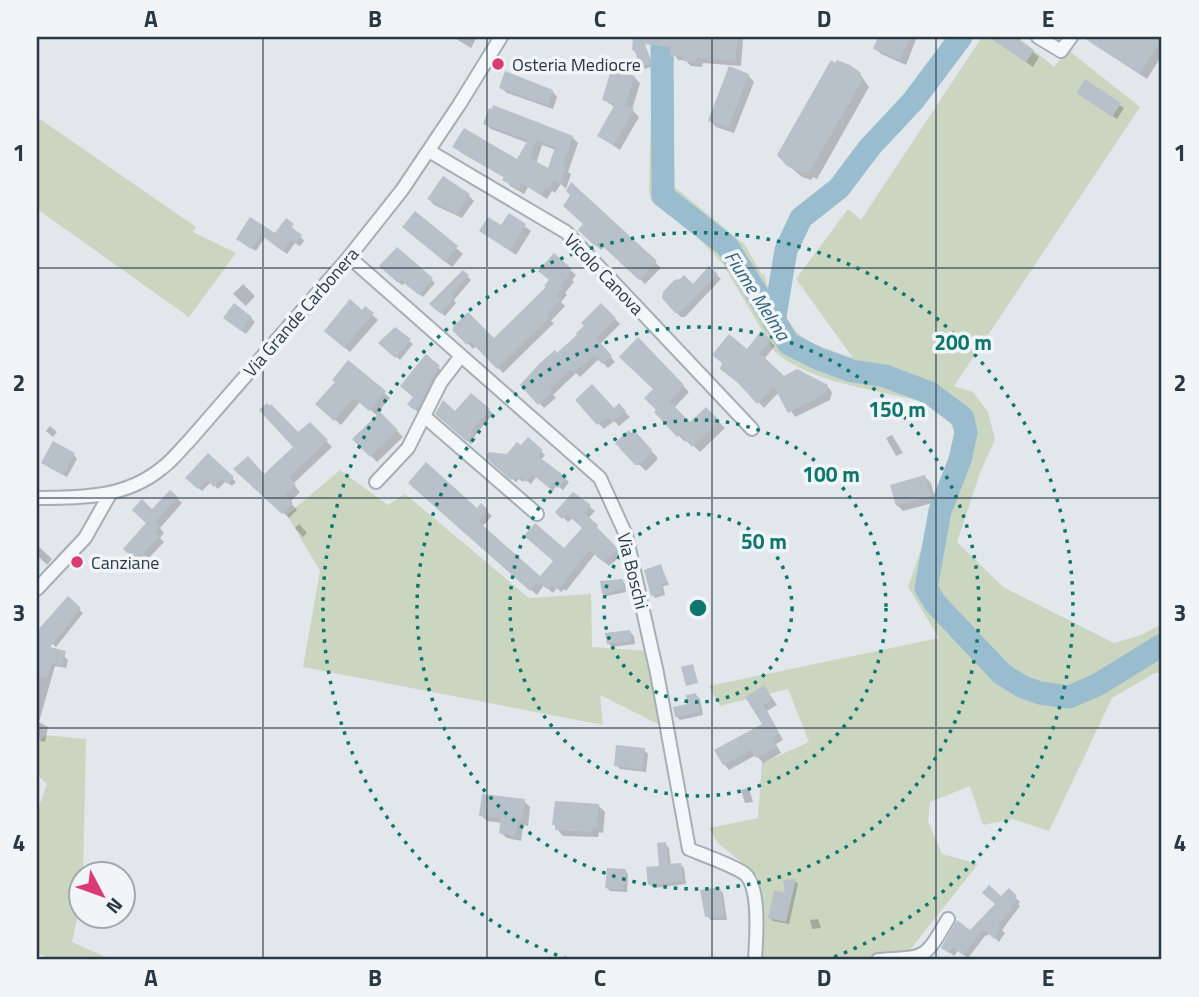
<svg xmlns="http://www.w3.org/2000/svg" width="1199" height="997" font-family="'Titillium Web',sans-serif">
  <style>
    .green { fill: #cbd6c1 }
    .shadow { fill: #0003; fill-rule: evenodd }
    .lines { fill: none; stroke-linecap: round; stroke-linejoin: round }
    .river { stroke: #99bdce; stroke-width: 23 }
    .building { fill: #b8c1c9; fill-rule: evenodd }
    .minor-casing { stroke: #a6afb6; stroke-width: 16 }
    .minor { stroke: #f4f7f9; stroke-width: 12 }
    .grid { fill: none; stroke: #283845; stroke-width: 2; stroke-opacity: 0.55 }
    .ring { fill: none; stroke: #0f766e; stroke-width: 3.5; stroke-dasharray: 3.5 7 }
    .poi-dot { fill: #db3b73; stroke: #f1f5f8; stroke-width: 2.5 }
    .labels { text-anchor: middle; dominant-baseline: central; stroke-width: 7; stroke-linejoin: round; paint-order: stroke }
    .poi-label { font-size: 18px; fill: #283845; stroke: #f1f5f8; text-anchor: start }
    .street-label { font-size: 18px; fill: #283845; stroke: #f1f5f8 }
    .water-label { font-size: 19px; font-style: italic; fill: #2d617d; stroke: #f1f5f8 }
    .centre { fill: #0f766e; stroke: #f1f5f8; stroke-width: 3.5 }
    .ring-label { font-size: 21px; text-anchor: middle; font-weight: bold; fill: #0f766e; stroke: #f1f5f8; stroke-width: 7; stroke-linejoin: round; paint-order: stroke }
    .neatline { fill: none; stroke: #283845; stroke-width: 2.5 }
    .grid-label { font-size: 23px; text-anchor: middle; font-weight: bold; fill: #283845 }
  </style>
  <rect width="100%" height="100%" fill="#e1e7eb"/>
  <path class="green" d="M653,37H674L669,174L671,184L745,245L762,275L764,273L767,285L796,332L811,343L853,358L796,279L848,209L861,220L982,37H1018L1054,67L1068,50L1140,107L954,386L973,392L988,412L995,439L980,473L957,542L1003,587L1114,643L1141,635L1162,624V673H1155L1112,698L1049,831L1013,819L983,825L970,786L930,802L928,821L942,854L978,864L910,950L916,954L846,960H762L763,907L758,876L718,843L709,828L758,818L762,763L809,742L788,689L720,706L709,686L939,638L908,587L936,506L955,432C951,425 946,413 940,409C929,402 911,399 898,396C856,386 808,380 774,351L723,264L698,238L651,200L649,190Z
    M37,117L196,227L193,232L236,253L189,317L37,209Z
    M340,470L388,505L405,494L529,598L591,594L592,647L649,651L668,729L600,695L603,725L303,667L320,571L287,515Z
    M45,735L86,739L83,874H80V905L72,942L112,960H52L37,953V812L47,784L37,775V744Z"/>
  <path class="shadow" d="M453,37H477L471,48Z
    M655,37H740L743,39L741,66L703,63L702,67L691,66L685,60H678L672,51L661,50L655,44Z
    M873,37H917L906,65L881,54L875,48L878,39Z
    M990,37H1021L1019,42L1039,57L1033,67Z
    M1090,37H1162V55L1147,79L1095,45L1088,39Z
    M644,42L653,66L645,69L634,50Z
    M860,74L869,87L817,179L813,177L811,180L802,177L782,160Z
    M748,75L754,82L734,133L716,127L710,120Z
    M634,77L640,83L632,110L639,117L620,150L599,136L615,107L604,100Z
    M1086,82L1124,108L1117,119L1082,96Z
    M501,88L552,91L557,97L553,109L507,93Z
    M485,123L572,137L578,143L568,172L571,174L566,189L561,184L555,193L552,191L547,199L528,187L524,194L510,186L505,178L460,152L455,146L517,162L528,143L491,129ZM542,145L556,150L548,171L536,164Z
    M572,185L661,268L645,284L605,246L601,250L580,230L585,224L572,195Z
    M469,196L474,201L462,218L434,205L429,199Z
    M415,213L463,254L452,267L410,233Z
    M509,215L531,231L516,255L482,231L501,227Z
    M251,220L275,236L287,221L304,241L300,246L295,243L287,254L265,237L256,251L242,242Z
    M397,249L435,283L423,297L405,283L402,285L382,266Z
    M709,268L721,279L685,317H681L676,312L693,286Z
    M570,270L576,275L572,280L574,282L565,293L567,295L561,302L565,306L551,321L554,323L503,373L476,346L473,349L455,330L494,340Z
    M463,272L471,280L454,300L456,303L445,316L432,304Z
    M243,284L255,296L246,306L233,294Z
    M601,305L620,324L600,344L615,362L608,368L599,359L580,377L576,373L553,395L556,398L544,408L522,385L586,327Z
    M365,308L378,320L350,352L331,336Z
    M251,318L255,322L246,334L229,321Z
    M395,329L413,344L400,360L384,347Z
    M638,339L689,392L674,408L690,425L706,409L725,428L700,452L687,439L685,442L656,412L658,410L655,389Z
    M770,341L775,346L764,359L783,378L827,386L832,392L830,400L795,417L779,392L764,408L744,387L747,351Z
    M426,356L444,373L420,414L409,404L415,397Z
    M348,363L390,398L378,412L403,437L377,462L354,439L378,416L360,402L341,425L323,409Z
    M577,401L615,410L619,406L630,417L619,426L614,421L604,429Z
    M489,410L493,414L474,437L476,439L471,444L441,418L456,414Z
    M310,424L332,447L293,484L300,492L290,502L297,510L289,518L236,469L264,476L296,447L298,434Z
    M50,426L57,432L53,437L46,431Z
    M634,433L657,457V460L646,471L618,443Z
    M892,435L903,453L896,456L886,438Z
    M528,439L545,455L541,460L569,482L563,490L557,485L553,491L537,476L531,484L525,479L523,482L519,479L516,482L489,459L508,455L521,448Z
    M74,455L77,459L67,477L47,466Z
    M208,455L236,482L232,486L226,481L218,489L211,482L202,491L188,478Z
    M925,477L931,483L936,502L903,511L897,505Z
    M415,488L477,510L481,506L492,516L482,527L540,578L584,528L573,518L568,522L558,512L573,494L595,511L588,519L622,555L609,566L595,554L566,591L564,589L561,592L557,588L553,593L544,585L537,595Z
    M170,492L182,503L160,528L164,533L160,538L164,542L147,560L151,564L147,569L125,549L148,523L152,512Z
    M299,524L307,533L303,537L295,528Z
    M37,545L52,559L47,565L37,555Z
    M661,566L669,585L663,586L665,595L655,598L653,595Z
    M622,580L625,584L626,592L607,596L603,593Z
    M68,599L83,613L56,647L39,631Z
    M630,632L634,636L635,644L612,647L608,643Z
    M37,649L64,656L68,660L66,668L55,666L39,722L48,727L45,742L37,740Z
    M764,687L777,705L767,711L783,740L776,744L781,753L763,763L756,755L729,770L724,764L764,724L748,697Z
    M696,695L700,699L703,715L680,720L676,716L690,706Z
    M644,750L648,754L646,772L620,769L616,765Z
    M749,788L753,802L745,803L741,790Z
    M524,801L530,807L528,826L523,825L521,841L507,838L501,833L502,823L487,821L481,815Z
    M599,806L605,812L603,833L599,832L598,837L563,836L557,829Z
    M665,844L669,848L671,866L680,864L684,868L686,884L654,888L650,885L661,867Z
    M625,871L628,874L627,892L610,891L607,888Z
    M795,881L798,884L789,924L773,921L770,918Z
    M719,889L723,893L727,920H711L707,916Z
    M1009,891L1020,902L1018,904L1020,906L1002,930L1005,933L999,942L991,934L985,936L968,958L958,951L954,956L943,947L970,932Z
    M818,919L821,928L812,929L810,920Z"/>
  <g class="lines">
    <path class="river" d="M662,37L663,196L727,246L789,344L819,359L852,371L885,376L930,393L963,418L966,433L960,460L940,511L926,588L935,603L1002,674L1023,687L1040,693L1069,697L1097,685L1162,645
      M774,322L786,250L801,218L839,188L870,147L913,101L961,37"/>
  </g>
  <path class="building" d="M633,37H642L643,39V37H738L735,61L697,58L696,62L683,61V56L670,55V47L644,44L651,64L640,67L635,51L632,50Z
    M878,37H910L900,60L873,49Z
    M988,37H1014L1034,50L1026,62Z
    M1082,37H1162V38L1140,74Z
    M831,60L835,63L837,60L850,65L861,73L859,76L863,79L809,173L805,171L804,174L787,166L777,155Z
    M729,66L749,74L728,128L708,121Z
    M611,70L635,76L625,105L634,109L614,145L597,136L615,104L602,100Z
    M505,71L553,90L548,105L499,88Z
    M1085,79L1121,103L1112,117L1076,93Z
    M493,105L573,136L563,165L566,167L560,185L554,180L549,189L546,187L541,195L522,183L518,189L502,180L504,177L452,147L464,128L517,159L528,140L483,124L489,108L492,109ZM536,140L555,147L548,168L530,158Z
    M443,176L470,194L456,214L427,199Z
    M571,182L657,261L639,280L598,242L595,246L578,230L583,224L563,206L570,195L566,191Z
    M415,211L458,246L445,262L402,227Z
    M509,213L526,224L510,251L479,231L488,217L501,225Z
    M250,217L275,233L286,218L294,224L291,227L302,235L295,244L291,240L282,251L261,235L251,249L236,239Z
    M397,247L433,278L419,295L400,280L398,283L379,266Z
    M554,253L572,269L568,273L570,275L560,286L563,288L556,296L561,299L547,314L550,317L497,369L470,341L467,345L453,331V327L468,312L494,338L546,287L544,286L549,280L538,271Z
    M709,266L718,274L680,313H675L662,298L663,292L674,280L680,279L684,275L693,284Z
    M463,270L469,275L451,296L454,298L441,314L429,304Z
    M350,299L362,310L365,306L374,313L344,348L324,331Z
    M234,303L252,317L241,331L223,318Z
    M601,303L616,318L596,338L612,356L602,364L594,355L574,373L570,370L549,389L552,392L538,405L520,385L539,364L555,350L557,353L577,335L576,333L584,326L581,323Z
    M395,327L411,339L395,358L378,343Z
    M761,331L771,340L760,353L784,376L797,369L828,385L825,394L788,413L774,387L757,404L738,383L720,369L722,363L712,355L729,334L747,349Z
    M638,337L684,385L669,401L690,422L706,407L720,421L692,447L680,434L677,437L654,412L656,410L644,398L653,389L619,357Z
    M426,354L440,366L431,377L433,378L421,403L414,410L407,404L413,397L400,386Z
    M348,360L386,391L369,411L354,398L334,421L315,404L335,382L332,380Z
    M592,384L614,408L619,403L626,411L613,422L608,417L597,425L575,400Z
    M471,393L490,409L470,432L473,433L466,441L435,414L443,400L455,411Z
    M267,403L270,406L271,404L298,432L310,422L328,440L289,477L296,485L285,495L293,503L282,514L233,469L248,456L264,474L293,447L259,410Z
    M380,412L398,430L370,457L352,439Z
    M629,430L631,433L634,430L652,450L650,452L652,453L639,465H635L615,443Z
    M528,437L543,450L538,456L567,478L558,488L553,483L549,488L532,474L526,482L521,477L518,480L515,477L511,480L487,459L488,452L507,454L517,442L521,445Z
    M53,441L75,453L63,475L41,463Z
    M208,453L234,477L228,484L221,479L214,487L207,480L198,489L185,478Z
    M426,462L477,508L481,503L488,510L478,521L540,576L553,561L524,536L535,523L564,548L582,528L567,514L562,519L555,512L573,492L591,505L584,513L598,525L597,527L618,549L603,562L589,550L560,588L558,586L555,589L551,585L547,589L538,582L530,591L408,483Z
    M925,475L931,496L896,506L890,485Z
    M170,490L178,497L155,522L160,526L155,532L160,536L143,554L147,558L140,565L123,549L146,523L132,510L142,499L152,509Z
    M661,564L667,582L661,584L663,593L651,596L644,570Z
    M623,579L624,589L602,594L600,581Z
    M68,596L81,608L50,647L66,651L62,666L52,663L47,678L37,675V631Z
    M630,630L632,641L607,644L605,633Z
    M693,664L698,683L686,686L681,667Z
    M764,685L773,699L763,705L779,734L772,738L777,747L756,758L751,750L723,765L714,750L762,724L745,697Z
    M696,693L700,712L675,717L673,707L687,704L686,695Z
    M616,745L645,748L642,769L614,766Z
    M482,794L525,799L522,821L518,820L515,836L499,833L501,818L479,816Z
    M555,801L599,804L597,827H593L592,832L555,830V825H552Z
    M666,842L668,864L681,863L683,881L648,885L646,867L659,866L657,843Z
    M607,868L626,869L624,890L605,888Z
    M796,879L786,922L768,918L774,890L785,893L783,880Z
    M989,885L1001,896L1009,888L1017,896L1015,898L1017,900L1010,908L1012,910L998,925L1001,928L994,939L985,930L981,932L963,955L953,947L949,953L941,948L957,920L970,930L995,904L982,893Z
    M720,887L724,917H705L700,890Z"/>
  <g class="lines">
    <g class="minor-casing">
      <path id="minor" d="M1038,37L1061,51L1071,37
        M429,151L566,232L752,429
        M349,257L600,478L626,535L657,673L689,849C703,855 735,866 745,874C761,888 756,940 755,960
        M425,417L537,514
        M376,482L408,448L441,382L461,356
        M37,498C81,498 126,498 162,468C172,461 180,450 189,441L349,257L402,190L459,105L501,37
        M37,589L85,538L110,494
        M878,960C926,956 923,962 948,919"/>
    </g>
    <use href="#minor" class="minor"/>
  </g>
  <path class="grid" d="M263,37V960M487,37V960M712,37V960M936,37V960M37,268H1162M37,498H1162M37,728H1162"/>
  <g class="ring">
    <circle cx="698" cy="608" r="94"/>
    <circle cx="698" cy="608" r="188"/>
    <circle cx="698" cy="608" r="281"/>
    <path d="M567 959A375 375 0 1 1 829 959"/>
  </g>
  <g class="poi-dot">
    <circle cx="498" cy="64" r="7"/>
    <circle cx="77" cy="562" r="7"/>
  </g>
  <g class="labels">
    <g class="poi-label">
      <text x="512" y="64">Osteria Mediocre</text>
      <text x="91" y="562">Canziane</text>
    </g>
    <g class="street-label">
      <text transform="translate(604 274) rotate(46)">Vicolo Canova</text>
      <text transform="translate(301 312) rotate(-49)">Via Grande Carbonera</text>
      <text transform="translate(633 571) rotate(76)">Via Boschi</text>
    </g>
    <g class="water-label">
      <text transform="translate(758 295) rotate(57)">Fiume Melma</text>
    </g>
  </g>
  <circle cx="698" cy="608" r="10" class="centre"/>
  <g class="ring-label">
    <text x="963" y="350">200 m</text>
    <text x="897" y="417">150 m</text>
    <text x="831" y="482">100 m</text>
    <text x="764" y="549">50 m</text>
  </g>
  <rect width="1199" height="997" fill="none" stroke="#f1f5f8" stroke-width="77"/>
  <g transform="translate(102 895) rotate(131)"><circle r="33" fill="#f1f5f8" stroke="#a1a9b0" stroke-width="2"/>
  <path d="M0-5L12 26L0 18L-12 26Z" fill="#db3b73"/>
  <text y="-10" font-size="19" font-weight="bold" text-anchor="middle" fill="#283845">N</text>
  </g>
  <rect x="38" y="38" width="1122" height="920" class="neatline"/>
  <g class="grid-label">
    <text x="151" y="27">A</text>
    <text x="375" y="27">B</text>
    <text x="600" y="27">C</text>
    <text x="824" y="27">D</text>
    <text x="1048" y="27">E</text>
    <text x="19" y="161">1</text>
    <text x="1180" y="161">1</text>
    <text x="19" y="391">2</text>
    <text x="1180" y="391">2</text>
    <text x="19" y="621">3</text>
    <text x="1180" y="621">3</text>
    <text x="19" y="851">4</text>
    <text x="1180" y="851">4</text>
    <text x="151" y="986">A</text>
    <text x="375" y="986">B</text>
    <text x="600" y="986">C</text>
    <text x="824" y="986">D</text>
    <text x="1048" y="986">E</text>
  </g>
</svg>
